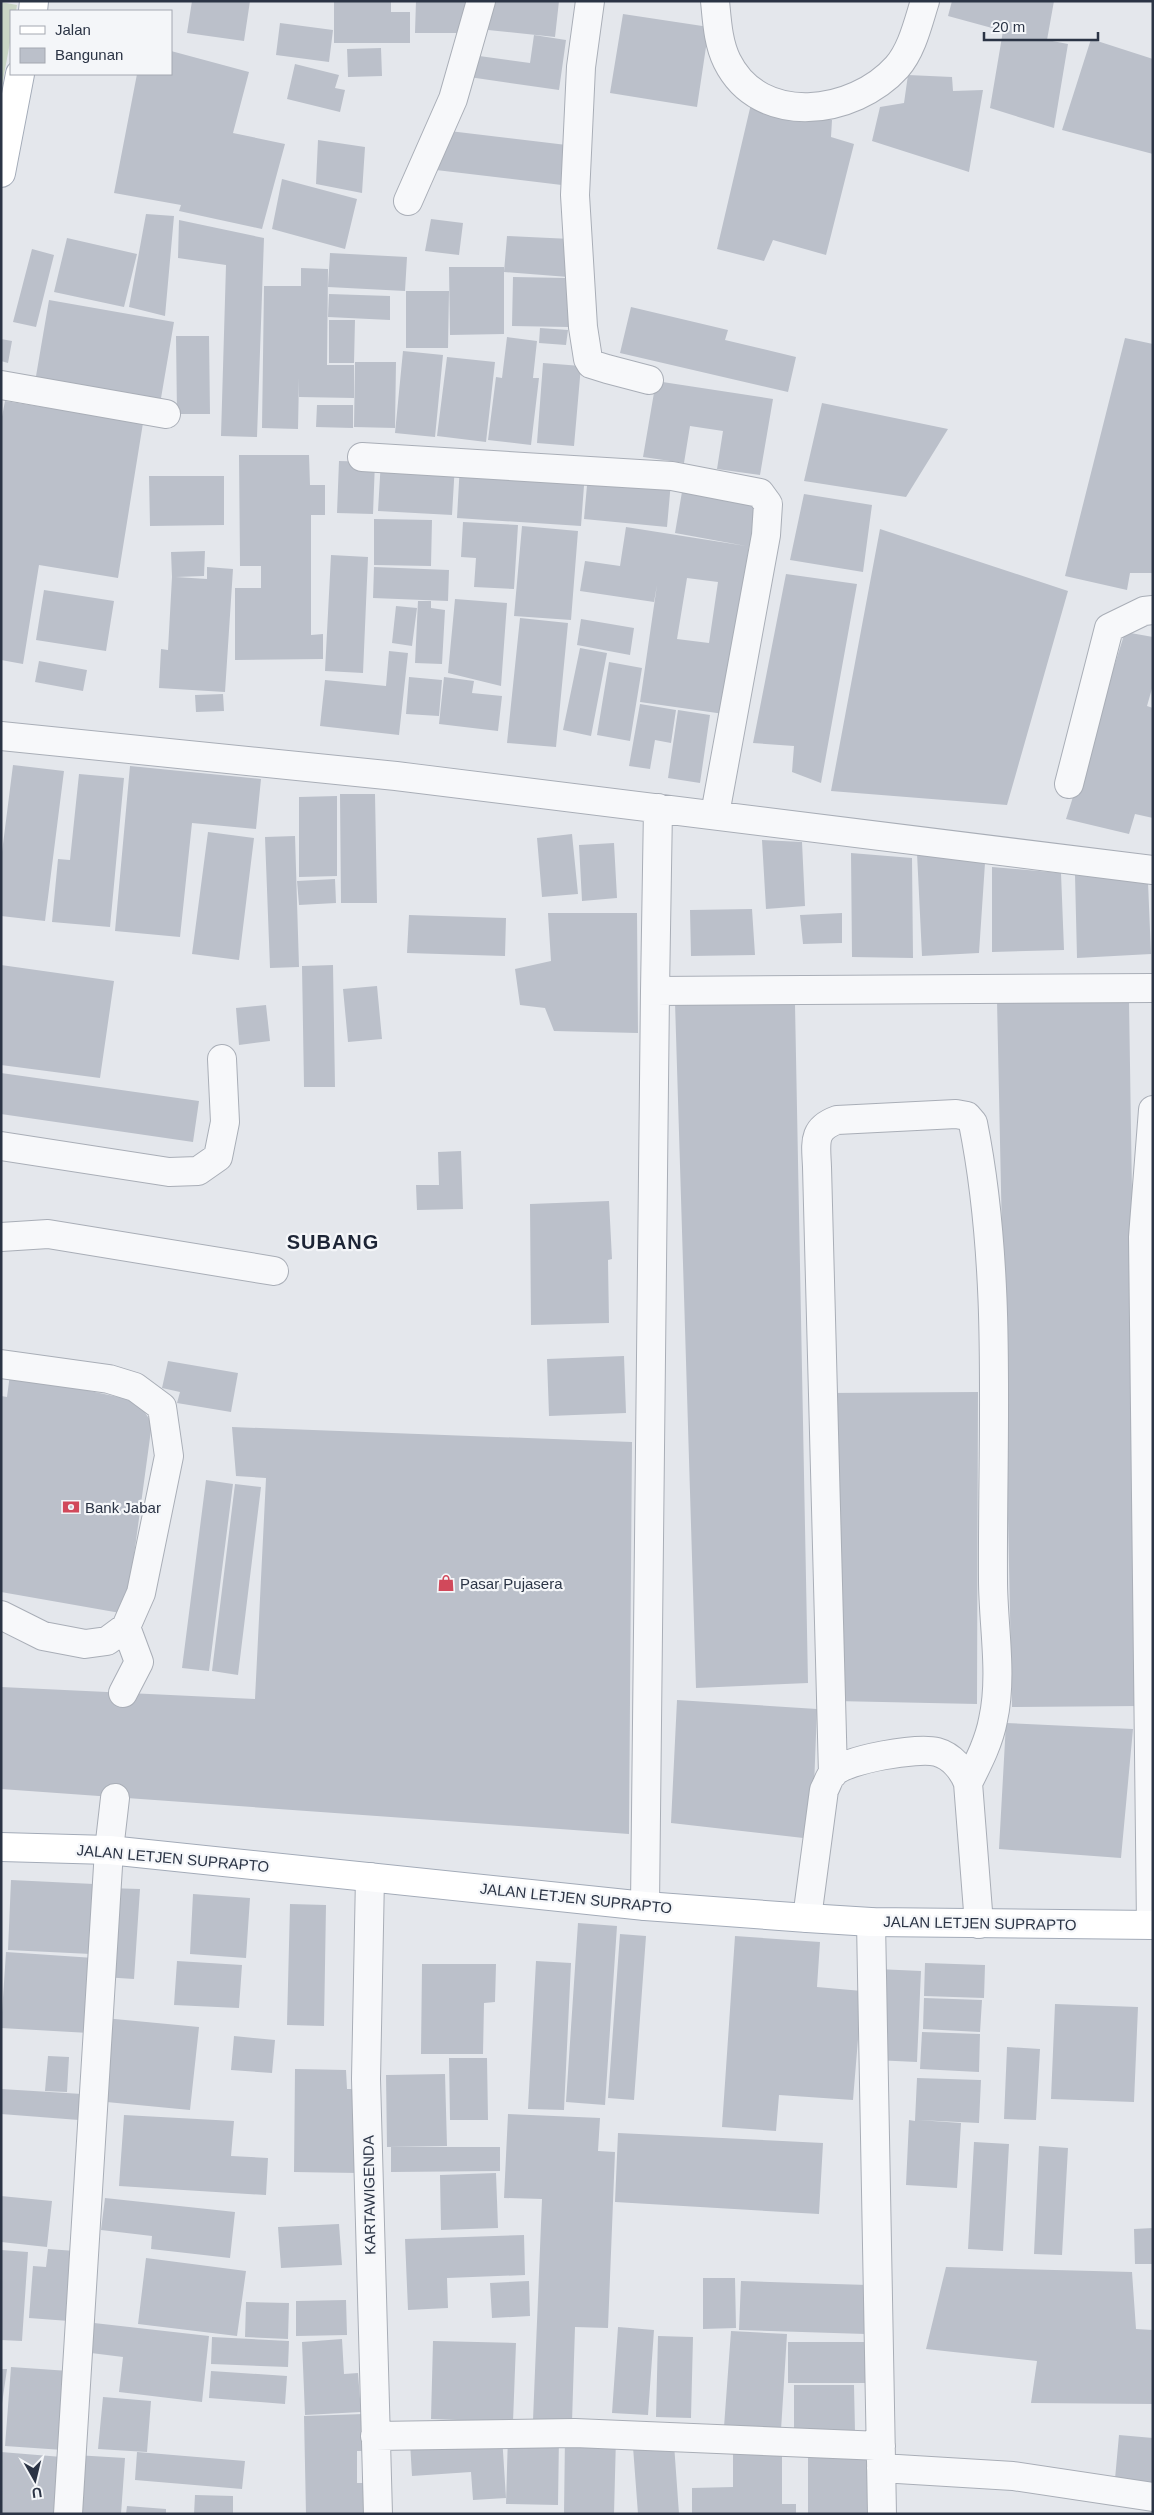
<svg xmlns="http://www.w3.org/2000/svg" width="1154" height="2515" font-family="Arial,sans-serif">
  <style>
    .green { fill: #c9d6c5 }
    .building { fill: #bbc0ca; fill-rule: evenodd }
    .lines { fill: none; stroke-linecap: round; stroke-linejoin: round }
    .minor-casing { stroke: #a9aeb7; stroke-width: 30 }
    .major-casing { stroke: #a3abb8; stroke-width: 30 }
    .minor { stroke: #f7f8fa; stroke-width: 28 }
    .major { stroke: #fff; stroke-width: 28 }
    .labels { text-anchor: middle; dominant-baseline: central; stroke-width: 4.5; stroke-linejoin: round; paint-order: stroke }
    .poi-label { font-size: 15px; fill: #2b3445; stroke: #f4f6f9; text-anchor: start }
    .street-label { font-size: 15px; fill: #2b3445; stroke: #f4f6f9 }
    .district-label { font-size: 20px; font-weight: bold; letter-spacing: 1px; fill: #1d2536; stroke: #f4f6f9 }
  </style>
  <rect width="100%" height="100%" fill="#e4e7ec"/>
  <path class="green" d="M1,2L17,5L16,11H11V37L1,91Z"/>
  <path class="building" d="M192,1H250L244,41L187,33Z
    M334,1H391V12H410V43H334Z
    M416,1H468V33H415Z
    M491,1H559L555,37L488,30Z
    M952,1H1054L1047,40L1068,44L1054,128L990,108L1003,31L948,16Z
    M623,14L709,27L697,107L610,93Z
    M280,23L333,30L329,62L276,55Z
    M534,35L566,40L559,90L469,77L472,55L530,63Z
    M1091,39L1153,59V154L1062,130Z
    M381,48L382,76L348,77L347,49Z
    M171,51L249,72L233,133L285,144L262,229L179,211L181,205L114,193L137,74H171Z
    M295,64L339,75L335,88L345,90L340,112L287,99Z
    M908,75L952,77L953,91L983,90L969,172L872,141L880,107L904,103Z
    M751,104L832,120L831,137L854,144L826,255L773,240L764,261L717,249Z
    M441,130L575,146L570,186L436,170Z
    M318,140L365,147L362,193L316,184Z
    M282,179L357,199L345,249L272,229Z
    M146,214L174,216L165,316L129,307Z
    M431,219L463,223L459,255L425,251Z
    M179,220L264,238L257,437L221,436L226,265L178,258Z
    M507,236L571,239L568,277L504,272Z
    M67,238L137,254L124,307L54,292Z
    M32,249L54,255L36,327L13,322Z
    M330,253L407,257L405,291L328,287Z
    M449,267H504V334L450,335Z
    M301,268L328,269L327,365H354V398L299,397V378L298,429L262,428L264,286H301Z
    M513,277L568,278V327L512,326Z
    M406,291H449L448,348H406Z
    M329,294L390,296V320L328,317Z
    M49,300L174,322L160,404L35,382Z
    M631,307L728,330L725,340L796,357L788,392L620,353Z
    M329,320H355L354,363H329Z
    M540,328L568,330L566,345L539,343Z
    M176,336H209L210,414H177Z
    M507,337L537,341L533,378H539L531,445L488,440L496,377L502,378Z
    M1125,338L1153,344V573H1130L1127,590L1065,576Z
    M1,339L12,341L8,363L1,361Z
    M403,351L443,355L435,437L395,433Z
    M447,357L495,362L486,442L437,436Z
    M355,362H396L395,428L354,427Z
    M543,363L581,366L574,446L537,443Z
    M656,381L773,399L760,475L717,469L723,431L690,426L684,463L643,457Z
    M5,401L143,423L118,578L39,565L23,664L1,660V422Z
    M822,403L948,429L906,497L804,481Z
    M317,405H353V428L316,427Z
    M239,455H309L310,485H325V515H311V635L323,634V659L235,660V588H261V566H240Z
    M381,460L455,464L452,515L378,511Z
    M339,461L375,462L373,514L337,513Z
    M460,464L585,472L581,526L457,518Z
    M588,474L671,482L667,527L584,519Z
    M149,476H224V525L150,526Z
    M684,480L760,493L750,546H749L724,714L640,702L657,585L654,602L580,591L585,561L620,566L626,527L746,546L675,533ZM687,578L718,582L709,643L677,639Z
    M804,494L872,505L863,572L790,560Z
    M374,519L432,520L431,566L374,565Z
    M463,522L518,525L514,589L474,587L476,558L461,557Z
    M522,526L578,531L571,620L514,616Z
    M880,529L1068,591L1007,805L831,791Z
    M205,551L204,576L176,577L207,579V567L233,569L225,692L159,688L161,649L168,650L172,577L171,552Z
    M331,555L368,557L363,673L325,671Z
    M374,567L449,570L448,601L373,598Z
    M786,574L857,584L821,783L792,772L794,746L753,743Z
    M44,590L114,601L106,651L36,640Z
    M455,599L507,603L501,686L448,673Z
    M418,601H431V608L445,610L442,664L415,663Z
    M396,606L417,608L412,646L392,643Z
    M520,618L568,623L556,747L507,743Z
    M581,619L634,628L630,655L577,645Z
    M1125,632L1153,637V685L1147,706L1153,708V818L1135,814L1129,834L1066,819Z
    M580,648L607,653L591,736L563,730Z
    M389,651L408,653L399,735L320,726L325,680L386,686Z
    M39,661L87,670L83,691L35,682Z
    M609,662L642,668L630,741L597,735Z
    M409,677L442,680L439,716L406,714Z
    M444,677L474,681L472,693L502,696L498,731L439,724Z
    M223,694L224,711L196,712L195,695Z
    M640,704L676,710L671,743L655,740L650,769L629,766Z
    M678,710L710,715L700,783L668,778Z
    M13,765L64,771L45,921L1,916V860Z
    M130,766L261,779L256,829L192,823L180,937L115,931Z
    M79,774L124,778L110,927L52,922L58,859L70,860Z
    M340,794H375L377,903H341Z
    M337,796V876L299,877V797Z
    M208,832L254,838L239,960L192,954Z
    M572,834L578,894L542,897L537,838Z
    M295,836L299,967L270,968L265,837Z
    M762,840L802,842L805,906L766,909Z
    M614,843L617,898L582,901L579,845Z
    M851,853L912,858L913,958L852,957Z
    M917,853L985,863L979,953L922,956Z
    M992,867L1061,873L1064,950L992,952Z
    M1075,875L1148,882L1151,954L1077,958Z
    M335,879L336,903L299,905L297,881Z
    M752,909L755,955L691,956L690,910Z
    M548,913H637L638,1033L554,1031L545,1008L520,1005L515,969L551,961Z
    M842,913V943L803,944L800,915Z
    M409,915L506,918L505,956L407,953Z
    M1,965L114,981L100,1078L1,1065Z
    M333,965L335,1087H304L302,966Z
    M377,986L382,1039L348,1042L343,989Z
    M997,1000L1129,1001L1140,1706L1012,1707Z
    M675,1002L795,1004L808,1683L696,1688Z
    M266,1005L270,1041L239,1045L236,1008Z
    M1,1073L199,1101L193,1142L1,1114Z
    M461,1151L463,1209L417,1210L416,1185H439L438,1152Z
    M609,1201L612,1259L608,1260L609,1323L531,1325L530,1204Z
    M624,1356L626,1413L549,1416L547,1359Z
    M168,1361L238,1373L231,1412L177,1403L180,1392L162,1388Z
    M10,1374L137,1401L152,1423L126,1614L1,1592V1396L7,1397Z
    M978,1392L977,1704L835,1701L824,1393Z
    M232,1427L632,1442L629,1834L1,1789V1687L255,1699L266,1478L236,1476Z
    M206,1480L233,1484L209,1671L182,1668Z
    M235,1484L261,1487L238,1675L212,1671Z
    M677,1700L817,1709L812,1839L671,1823Z
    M1006,1723L1133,1729L1121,1858L999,1849Z
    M11,1880L94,1884L91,1954L8,1950Z
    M108,1888L140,1889L134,1979L103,1977Z
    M193,1894L250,1898L246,1958L190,1954Z
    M290,1904L326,1905L324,2026L287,2025Z
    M578,1923L617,1926L605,2105L566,2102Z
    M620,1934L646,1936L634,2100L608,2098Z
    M735,1936L820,1942L817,1987L862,1991L853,2100L779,2095L776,2131L722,2127Z
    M6,1952L94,1958L89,2033L1,2028Z
    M177,1961L242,1965L239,2008L174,2005Z
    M536,1961L571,1963L564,2110L528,2109Z
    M925,1963L985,1965L984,1998L924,1996Z
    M422,1964H496L495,2002L484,2003L483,2054H421Z
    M877,1969L921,1971L917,2062L874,2060Z
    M924,1998L982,2000L980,2032L923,2029Z
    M1055,2004L1138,2007L1134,2102L1051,2099Z
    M104,2018L199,2027L190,2110L96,2101Z
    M922,2032L980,2034L979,2072L920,2069Z
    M234,2036L275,2040L272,2073L231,2070Z
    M1007,2047L1040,2049L1036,2120L1004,2119Z
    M48,2056L69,2057L67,2092L45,2091Z
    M449,2058H487L488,2120H450Z
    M295,2069L346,2070L347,2089H359L358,2173L294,2172Z
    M445,2074L447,2146L387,2147L386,2075Z
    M917,2078L981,2080L979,2123L918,2120L961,2123L957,2188L906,2185L909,2120L915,2121Z
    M1,2089L82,2094L79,2120L1,2114Z
    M508,2114L600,2118L598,2151L615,2152L608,2328L575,2327L572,2422L533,2420L542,2199L504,2198Z
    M124,2115L234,2121L231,2156L268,2158L266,2195L119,2186Z
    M618,2133L823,2143L819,2214L615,2202Z
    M974,2142L1009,2144L1003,2251L968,2249Z
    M1039,2146L1068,2148L1062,2255L1034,2254Z
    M391,2147H500V2171L391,2172Z
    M496,2173L498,2228L441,2230L440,2175Z
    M1,2196L52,2201L47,2247L1,2242Z
    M105,2198L235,2212L230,2258L151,2249L152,2236L101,2230Z
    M339,2224L342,2265L281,2268L278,2227Z
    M1153,2228V2264H1135L1134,2229Z
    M524,2235L525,2275L447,2278L448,2308L408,2310L405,2239Z
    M48,2249L75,2251L69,2321L29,2318L33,2266L46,2267Z
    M1,2250L28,2252L22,2341L1,2340Z
    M146,2258L246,2271L237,2336L138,2324Z
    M946,2267L1132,2272L1136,2329L1153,2330V2404L1031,2403L1037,2361L926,2349Z
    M703,2278H735L736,2328L703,2329Z
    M529,2281L530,2316L492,2318L490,2283Z
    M741,2281L868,2285L866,2334L739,2330Z
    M346,2300L347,2335L296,2336V2301Z
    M246,2302L289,2303L288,2339L245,2337Z
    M94,2323L209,2336L202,2402L119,2392L123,2357L91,2353Z
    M618,2327L654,2330L648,2415L612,2413Z
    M731,2331L787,2334L781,2430L724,2427Z
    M658,2336L693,2337L691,2418L656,2417Z
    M212,2337L289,2341L288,2367L211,2364Z
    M342,2339L344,2374L358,2373L361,2412L305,2415L302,2342Z
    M433,2341L516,2343L513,2422L431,2419Z
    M788,2342H866L865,2383H788Z
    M11,2367L69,2371L63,2450L5,2446Z
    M1,2369H7L2,2404H1Z
    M211,2371L287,2376L285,2404L209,2398Z
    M794,2385H854L855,2432H794Z
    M103,2397L151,2401L147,2452L98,2449Z
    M364,2414V2451H357V2483H368L369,2514H306L304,2416Z
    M508,2435L559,2436L558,2505L506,2504Z
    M1119,2435L1153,2438V2493L1114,2490Z
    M502,2436L506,2498L473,2500L471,2472L412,2476L410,2442Z
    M565,2436L616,2437L614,2514H564Z
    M674,2444L679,2514H638L633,2447Z
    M733,2445H782V2504H796V2514H692V2488L733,2487Z
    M808,2450H870V2514H808Z
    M1,2452L62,2457L57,2514H1Z
    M137,2452L245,2461L242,2489L135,2480Z
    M75,2455L125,2458L121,2514H71Z
    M195,2495L233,2496V2514H194Z
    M127,2506L166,2509V2514H126Z"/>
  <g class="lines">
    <g class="minor-casing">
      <path id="minor" d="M590,1L581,67L575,195L583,327L588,359L591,364L607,369L649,380
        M715,1C717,21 718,43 727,61C760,128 854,115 897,67C912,50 918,23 925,1
        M408,201L453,99L481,1
        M1,385L166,414
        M362,457L672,476L760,493L768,504L766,535L715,814
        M1,736L396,776L1153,870
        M1069,784L1109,628L1144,611L1153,610
        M655,991L658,808
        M1,1146L169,1172L198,1171L218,1157L225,1122L222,1059
        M1,1237L48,1234L274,1271
        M1,1364L109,1379L135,1387L162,1407L169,1456L141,1593L126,1627L107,1641L85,1644L43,1636L1,1615
        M123,1693L139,1662L126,1627
        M833,1774L817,1167C816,1143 812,1129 837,1120L956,1114L967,1116L973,1123C1003,1273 992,1428 993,1580C993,1625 1003,1675 993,1720C989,1742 978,1763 968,1783
        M370,1877L366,2079L378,2514
        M645,1906L655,991L1153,988
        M807,1918L824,1790C827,1785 829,1777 833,1773C847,1759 918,1747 937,1752C952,1756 963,1770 968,1783L979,1924
        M871,1922L882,2514
        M1151,1925L1143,1237L1153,1110
        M375,2436L575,2433L881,2446
        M881,2468L1013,2476L1153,2497
        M68,2514L109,1850L115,1798"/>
    </g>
    <g class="major-casing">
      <path id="major" d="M33,11L34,1
        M1,173L20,74
        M1,1847L109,1850L645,1906L807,1918L871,1922L1153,1925"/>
    </g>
    <use href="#minor" class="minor"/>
    <use href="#major" class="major"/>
  </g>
  <defs>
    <g id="bank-bare" transform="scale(1.35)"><path d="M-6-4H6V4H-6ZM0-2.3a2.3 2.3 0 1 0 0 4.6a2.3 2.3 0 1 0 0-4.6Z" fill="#d1495b" stroke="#f4f6f9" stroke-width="2.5" paint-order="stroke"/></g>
    <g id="shop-bare" transform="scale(1.35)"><path d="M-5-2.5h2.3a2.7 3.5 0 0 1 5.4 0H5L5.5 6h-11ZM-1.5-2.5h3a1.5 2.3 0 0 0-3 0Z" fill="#d1495b" stroke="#f4f6f9" stroke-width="2.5" paint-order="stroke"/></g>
  </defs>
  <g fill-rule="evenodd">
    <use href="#bank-bare" x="71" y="1507"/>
    <use href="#shop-bare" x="446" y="1583"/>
  </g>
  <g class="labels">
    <g class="poi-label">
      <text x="85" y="1507">Bank Jabar</text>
      <text x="460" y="1583">Pasar Pujasera</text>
    </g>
    <g class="street-label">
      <text transform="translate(173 1858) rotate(5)">JALAN LETJEN SUPRAPTO</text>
      <text transform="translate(576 1898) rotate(6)">JALAN LETJEN SUPRAPTO</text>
      <text transform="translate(980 1923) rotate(1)">JALAN LETJEN SUPRAPTO</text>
      <text transform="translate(369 2195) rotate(-91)">KARTAWIGENDA</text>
    </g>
    <g class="district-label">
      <text x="333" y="1242">SUBANG</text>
    </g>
  </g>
  <rect width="1154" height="2515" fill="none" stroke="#2b3445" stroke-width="5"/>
  <rect x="10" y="10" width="162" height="65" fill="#f4f6f9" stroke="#a4a8b1"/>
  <rect x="20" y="26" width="25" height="8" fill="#ffffff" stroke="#a4a8b1"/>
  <text x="55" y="35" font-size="15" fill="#2b3445">Jalan</text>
  <rect x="20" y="48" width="25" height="15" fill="#bbc0ca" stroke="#a4a8b1"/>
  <text x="55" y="60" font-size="15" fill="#2b3445">Bangunan</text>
  <g transform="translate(35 2480) rotate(172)" stroke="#f4f6f9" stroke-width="4" paint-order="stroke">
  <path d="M0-4L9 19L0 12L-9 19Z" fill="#2b3445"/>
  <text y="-8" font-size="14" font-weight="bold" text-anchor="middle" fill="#2b3445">U</text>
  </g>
  <path d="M984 32v8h114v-8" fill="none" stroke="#2b3445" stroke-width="2.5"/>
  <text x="992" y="32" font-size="15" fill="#2b3445" stroke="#f4f6f9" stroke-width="4" paint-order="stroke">20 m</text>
</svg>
